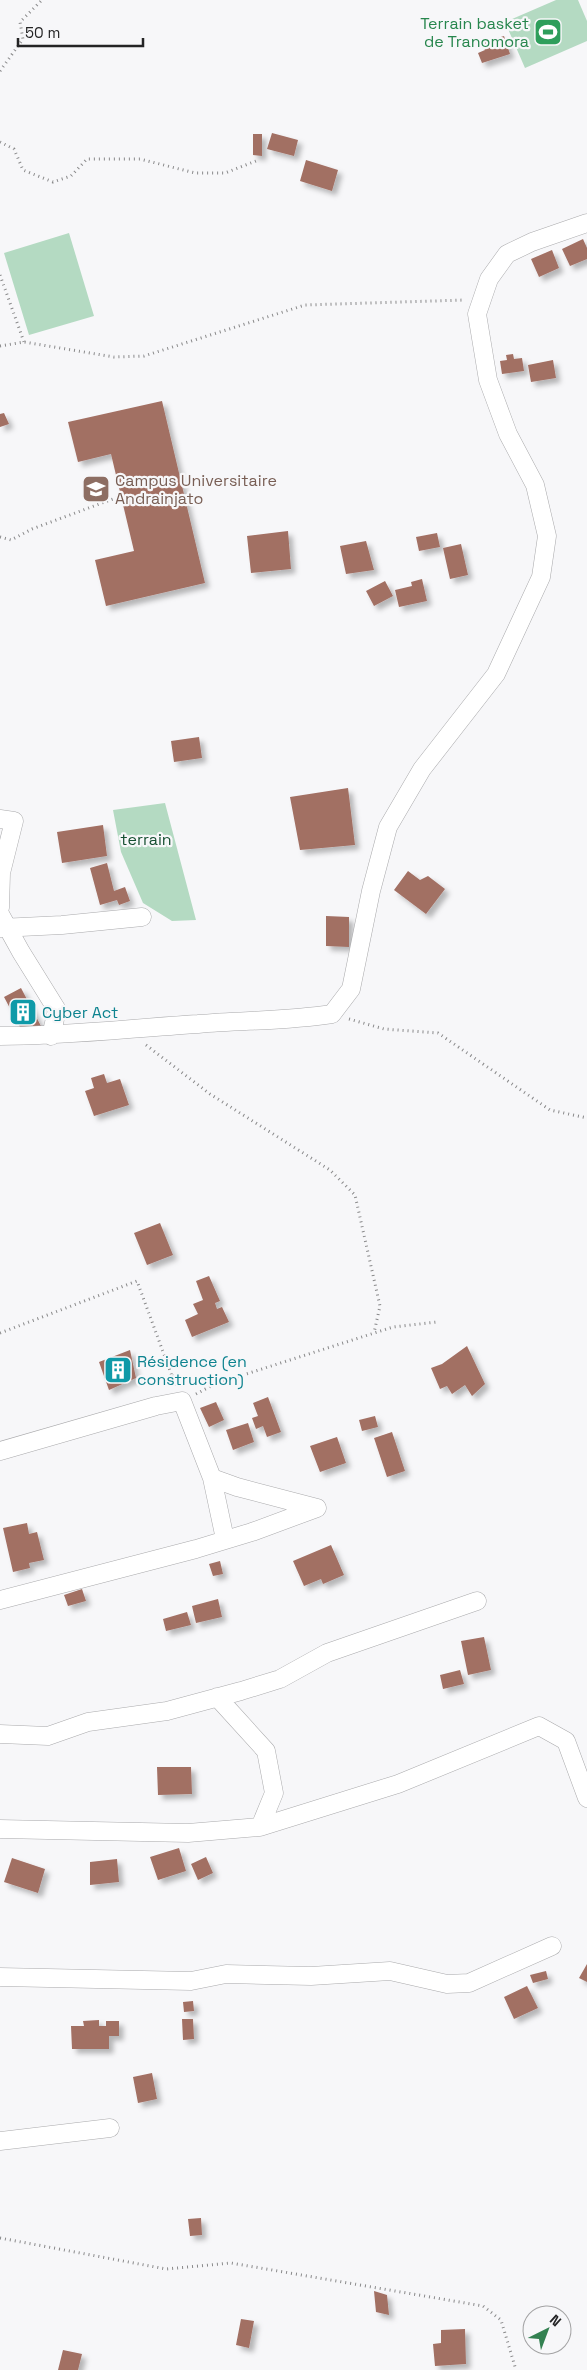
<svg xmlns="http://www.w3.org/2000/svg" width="587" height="2370" viewBox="0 0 587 2370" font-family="'Space Grotesk',sans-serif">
	<defs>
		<filter id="shadow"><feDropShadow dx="4.5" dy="4.5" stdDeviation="2.5" flood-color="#0004"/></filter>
	</defs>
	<rect width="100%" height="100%" fill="#f7f7f9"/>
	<!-- park -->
	<path fill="#b4dac2" d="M556 0H578L587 21V41L525 68 505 22Z
		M69 233 94 316 29 335 4 253Z
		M165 803 196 920 172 921 143 903 121 852 113 810Z"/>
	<!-- building -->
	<path fill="#a26f63" filter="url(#shadow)" d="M504 36 510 54 482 63 478 53 485 50 482 43Z
		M272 133 298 140 294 156 267 149Z
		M253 134H262V156L253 155Z
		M306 160 338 170 332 191 300 181Z
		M583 239 587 248V259L570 266 562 249Z
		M552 250 559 268 539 277 531 259Z
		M513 354 514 359 522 358 524 371 502 374 500 361 507 360 506 355Z
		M553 360 556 378 531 382 528 365Z
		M162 401 205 583 106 606 95 560 134 551 111 454 78 462 68 422Z
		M4 413 9 424 0 427V414Z
		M288 531 291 569 251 573 247 536Z
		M437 533 440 547 419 551 416 537Z
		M366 541 374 570 346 574 340 546Z
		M461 544 468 575 450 579 443 548Z
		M422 579 427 601 399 607 395 590 412 586 411 582Z
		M385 581 393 596 374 606 366 591Z
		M199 737 202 758 174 762 171 741Z
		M348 788 355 845 300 850 290 797Z
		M103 825 107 856 62 863 57 832Z
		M107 863 114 891 125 887 130 901 119 905 117 900 100 905 90 868Z
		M408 871 420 880 428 876 445 889 426 914 394 890Z
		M326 916 349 917V947L326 946Z
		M21 988 43 1030 20 1027 4 997Z
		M104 1074 107 1083 120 1079 129 1105 94 1116 85 1091 94 1088 91 1078Z
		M160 1223 173 1255 147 1265 134 1233Z
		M209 1276 220 1301 215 1303 217 1309 222 1307 229 1322 192 1337 185 1320 198 1314 193 1304 203 1300 196 1281Z
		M467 1346 485 1384 472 1396 465 1385 452 1394 447 1386 440 1389 431 1368 442 1364Z
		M130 1350 136 1378 109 1390 99 1362Z
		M268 1397 281 1432 267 1437 263 1426 256 1429 252 1418 258 1416 253 1403Z
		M216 1402 224 1420 209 1427 200 1408Z
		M375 1416 378 1427 362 1431 359 1420Z
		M248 1423 254 1442 233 1450 226 1430Z
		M392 1432 405 1471 387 1477 374 1438Z
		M337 1437 346 1463 320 1472 310 1446Z
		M27 1523 29 1534 37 1532 44 1560 29 1563 30 1568 13 1572 3 1528Z
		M331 1545 344 1575 323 1584 321 1579 304 1586 293 1561Z
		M220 1561 223 1574 213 1576 209 1564Z
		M82 1589 86 1601 68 1606 64 1595Z
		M218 1599 222 1617 196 1623 192 1606Z
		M187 1612 191 1625 166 1631 163 1619Z
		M484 1637 491 1670 468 1675 461 1641Z
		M460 1670 464 1684 443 1689 440 1675Z
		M157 1767H191L192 1794 158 1795Z
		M179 1848 186 1871 158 1880 150 1857Z
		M206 1857 213 1873 198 1880 191 1864Z
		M12 1858 45 1869 38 1893 4 1882Z
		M117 1859 119 1882 90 1885V1862Z
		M587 1964V1982L579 1978Z
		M546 1971 548 1979 533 1983 530 1975Z
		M527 1986 538 2008 514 2019 504 1997Z
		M193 2001 194 2011 184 2012 183 2002Z
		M182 2019H193L194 2039 183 2040Z
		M99 2020V2026H106V2021H119V2036H109V2049H72L71 2026H84L83 2021Z
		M152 2073 157 2099 138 2103 133 2077Z
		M201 2218 202 2235 190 2236 188 2219Z
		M374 2291 387 2295 389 2315 376 2312Z
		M241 2319 254 2321 249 2348 236 2345Z
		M465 2329 466 2364 435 2366 433 2344 441 2343V2330Z
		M63 2350 82 2354 78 2370H58Z"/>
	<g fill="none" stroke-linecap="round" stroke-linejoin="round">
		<defs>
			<path id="minor" d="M0 819 14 821 1 873 0 908
				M0 914 21 952 57 1010 51 1036
				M0 928 62 925 142 917
				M0 1036C66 1036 132 1028 198 1024 243 1020 288 1021 332 1014L351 989 371 891 388 827 422 769 496 674 541 577 547 536 535 485 508 434 488 380 477 314 489 279 507 254 532 242 587 223
				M0 1451 156 1406 182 1401 212 1478 225 1539
				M0 1600 196 1549 252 1532 317 1508 237 1487 212 1478
				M217 1697 266 1751 274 1793 260 1827
				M0 1734 48 1736 88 1722 167 1711 241 1691 280 1679 327 1653 477 1601
				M0 1829 188 1833 260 1827 398 1784 539 1726 566 1741 587 1798
				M0 1977 191 1981 226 1974 311 1976 390 1971 447 1984 469 1983 552 1946
				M0 2141 110 2128"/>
		</defs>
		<!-- minor casing -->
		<use href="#minor" stroke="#aaaaac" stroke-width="19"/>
		<!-- path -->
		<path stroke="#89898a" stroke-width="3" stroke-dasharray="1 4" stroke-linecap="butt" d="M0 71 23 39 20 22 42 0
			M0 142 14 149 23 170 53 182 71 176 87 159H140L195 173H225L256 161
			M0 275 24 342
			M0 346 24 342 114 357 144 356 305 305 465 300
			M0 537 11 540 32 529 121 496
			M349 1019 384 1029 438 1033 550 1110 587 1118
			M146 1045 210 1094 330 1170 355 1195 380 1306 374 1333
			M0 1333 137 1281 176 1387
			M172 1375 176 1386
			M196 1394 215 1384 393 1327 437 1322
			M0 2238 166 2269 231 2263 483 2306 501 2320 516 2370"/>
		<!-- minor -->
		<use href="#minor" stroke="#fff" stroke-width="18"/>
	</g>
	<!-- icons -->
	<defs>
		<symbol id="stadium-square" viewBox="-11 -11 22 22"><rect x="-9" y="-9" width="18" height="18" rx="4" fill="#2e9e5b" stroke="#f7f7f9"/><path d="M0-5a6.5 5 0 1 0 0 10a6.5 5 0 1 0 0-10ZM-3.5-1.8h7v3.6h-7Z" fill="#fff"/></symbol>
		<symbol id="university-square" viewBox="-11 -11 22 22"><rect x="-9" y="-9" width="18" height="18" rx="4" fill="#8d6e63" stroke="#f7f7f9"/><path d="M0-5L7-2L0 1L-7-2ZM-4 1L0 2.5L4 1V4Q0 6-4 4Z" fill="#fff"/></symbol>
		<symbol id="building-square" viewBox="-11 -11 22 22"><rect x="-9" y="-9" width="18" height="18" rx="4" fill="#0f9aa8" stroke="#f7f7f9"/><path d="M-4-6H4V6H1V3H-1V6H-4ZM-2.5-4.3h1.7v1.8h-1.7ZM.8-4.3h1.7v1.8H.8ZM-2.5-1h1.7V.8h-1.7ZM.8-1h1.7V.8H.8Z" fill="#fff"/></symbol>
	</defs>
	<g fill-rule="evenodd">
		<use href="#stadium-square" x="532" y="16" width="32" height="32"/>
		<use href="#university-square" x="80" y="473" width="32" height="32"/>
		<use href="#building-square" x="7" y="996" width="32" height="32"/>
		<use href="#building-square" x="102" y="1354" width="32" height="32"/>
	</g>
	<g text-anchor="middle" stroke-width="4.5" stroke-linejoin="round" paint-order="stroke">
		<!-- leisure labels -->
		<g font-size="16" fill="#27864d" stroke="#f7f7f9" text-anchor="end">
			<text x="529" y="29">Terrain basket<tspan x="529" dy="18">de Tranomora</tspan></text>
		</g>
		<!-- education labels -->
		<g font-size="16" fill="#785e54" stroke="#f7f7f9" text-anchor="start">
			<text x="115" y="486">Campus Universitaire<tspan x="115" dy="18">Andrainjato</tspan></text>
		</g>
		<!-- park labels -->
		<g font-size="16" fill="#154f31" stroke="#f7f7f9">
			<text x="146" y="845">terrain</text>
		</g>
		<!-- culture labels -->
		<g font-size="16" fill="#0d838f" stroke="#f7f7f9" text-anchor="start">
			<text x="42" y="1018">Cyber Act</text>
			<text x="137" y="1367">Résidence (en<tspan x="137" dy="18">construction)</tspan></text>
		</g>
	</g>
	<!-- north arrow -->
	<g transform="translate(547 2330) rotate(42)"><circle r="24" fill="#f7f7f9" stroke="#a3a3a4"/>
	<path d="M0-4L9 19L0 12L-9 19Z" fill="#338151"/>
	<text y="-8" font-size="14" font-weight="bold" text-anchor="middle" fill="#242425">N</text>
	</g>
	<!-- scale -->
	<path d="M18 38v8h125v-8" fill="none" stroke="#242425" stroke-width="2.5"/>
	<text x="25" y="38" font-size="15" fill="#242425" stroke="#f7f7f9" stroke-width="4" paint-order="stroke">50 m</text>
</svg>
